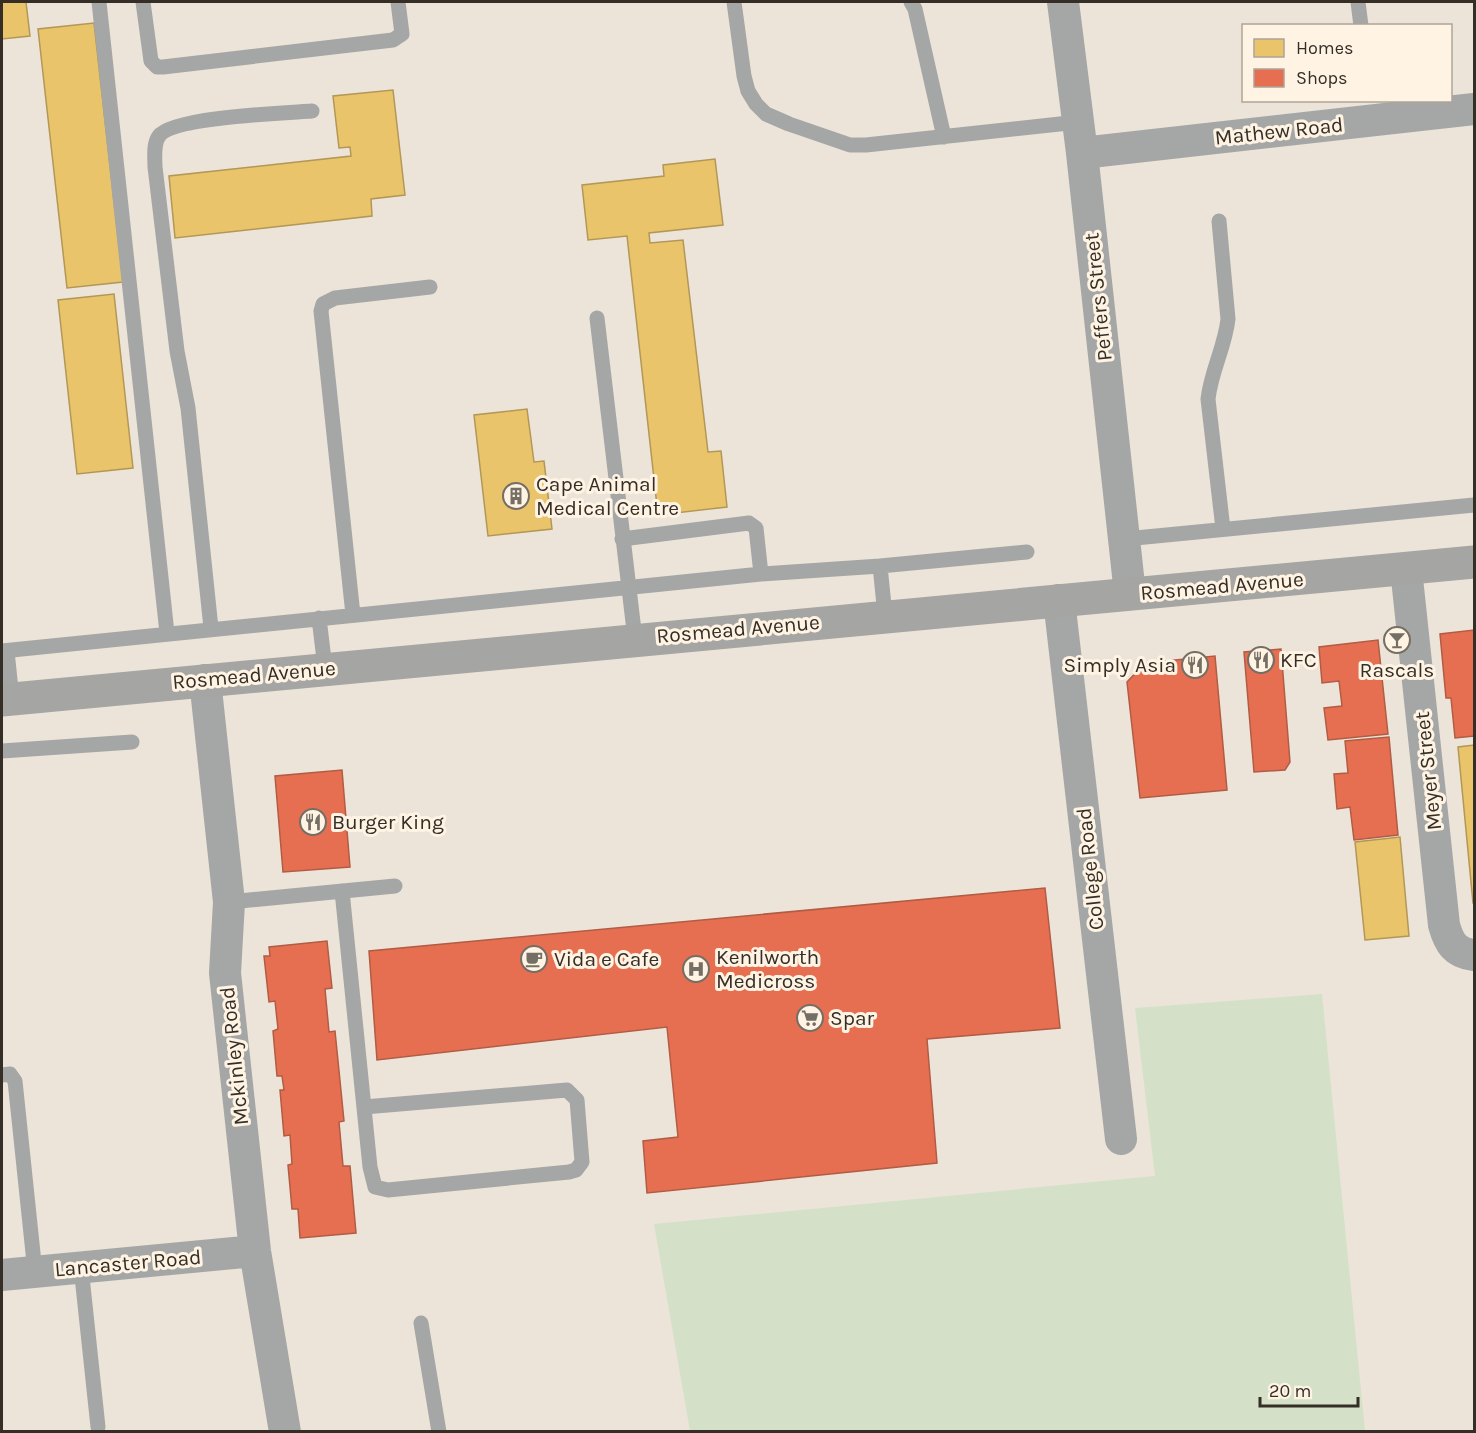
<svg xmlns="http://www.w3.org/2000/svg" width="1476" height="1433" viewBox="0 0 1476 1433" font-family="Karla,sans-serif">
	<rect width="100%" height="100%" fill="#ece4d9"/>
	<!-- green -->
	<path fill="#d4e1c8" d="M1322 994 1365 1431H690L654 1224 1155 1176 1135 1008Z"/>
	<!-- homes -->
	<path fill="#e9c46a" stroke="#b39756" stroke-width="1.5" d="M2 2H26L30 36 2 39Z
		M94 23 123 282 67 288 38 29Z
		M393 90 405 195 371 199 372 216 175 238 169 176 351 156 350 147 339 148 333 96Z
		M715 159 723 225 649 233 650 243 683 240 708 452 721 451 727 507 658 515 627 236 588 240 582 185 664 176 663 165Z
		M114 294 133 468 77 474 58 300Z
		M527 409 534 462 544 461 552 529 488 536 474 415Z
		M1474 745V903H1473L1458 747Z
		M1400 837 1409 936 1365 940 1355 842Z"/>
	<!-- shops -->
	<path fill="#e76f51" stroke="#b15c44" stroke-width="1.5" d="M1474 630V736L1455 738 1451 698H1446L1440 634Z
		M1378 640 1388 734 1328 740 1324 708 1342 706 1339 681 1322 683 1319 647Z
		M1281 649 1290 762 1285 770 1254 772 1244 652Z
		M1215 656 1227 790 1140 798 1127 682 1145 663Z
		M1389 737 1398 835 1354 840 1350 807 1337 809 1334 774 1348 773 1345 741Z
		M342 770 350 867 283 872 275 776Z
		M1045 888 1060 1028 927 1039 937 1163 647 1193 643 1141 678 1137 667 1027 377 1060 369 951Z
		M327 941 332 988 325 989 329 1032 335 1031 344 1121 339 1122 343 1166H350L356 1233 300 1238 298 1209H292L288 1165 292 1164 290 1135 284 1136 280 1090H284L282 1076H277L273 1031 278 1029 275 1001 269 1002 264 956H270L269 947Z"/>
	<g fill="none" stroke-linecap="round" stroke-linejoin="round">
		<!-- lane -->
		<path stroke="#a5a7a7" stroke-width="15" d="M99 2 167 633
			M143 2 151 61 157 67H163L393 40 402 34 398 2
			M734 2 744 76 748 91 756 104 766 114 789 124 850 145H866L1078 122
			M911 2 915 9 944 137
			M1358 2 1361 26
			M1219 221 1228 319C1225 347 1211 371 1208 399L1223 529
			M597 318 635 639
			M622 539 749 523 756 528 761 574
			M1125 539 1474 505
			M880 566 885 615
			M353 615 321 311 323 304 335 298 430 287
			M319 618 325 668
			M211 628 188 408 177 351 155 167C155 158 153 144 159 136 172 117 285 113 312 111
			M2 651 761 574 880 566 1027 552
			M7 651 12 699
			M2 751 132 742
			M342 891 370 1167 375 1187 388 1190 569 1172 576 1170 582 1162 577 1100 567 1090 364 1107
			M229 902 395 886
			M2 1075 10 1074 15 1081 35 1272
			M81 1267 98 1427
			M421 1323 439 1432"/>
		<!-- street -->
		<path stroke="#a5a7a7" stroke-width="32" d="M1063 2 1082 153 1130 594
			M1082 153 1474 109
			M1406 569 1444 925C1449 943 1455 953 1474 955
			M1059 600 1121 1139
			M205 680 229 902 225 973 255 1251 285 1432
			M2 1275 255 1251"/>
		<!-- secondary -->
		<path stroke="#a5a5a3" stroke-width="33" d="M2 700 1474 562"/>
	</g>
	<!-- icons -->
	<defs>
		<symbol id="building-ring" viewBox="-11 -11 22 22"><circle r="9.5" fill="#fff3e3" stroke="#746e65" stroke-width="1.5"/><path d="M-4-6H4V6H1V3H-1V6H-4ZM-2.5-4.3h1.7v1.8h-1.7ZM.8-4.3h1.7v1.8H.8ZM-2.5-1h1.7V.8h-1.7ZM.8-1h1.7V.8H.8Z" fill="#746e65"/></symbol>
		<symbol id="bar-ring" viewBox="-11 -11 22 22"><circle r="9.5" fill="#fff3e3" stroke="#746e65" stroke-width="1.5"/><path d="M-6-5H6L.8 .8V4.5H3.5V6h-7V4.5H-.8V.8Z" fill="#746e65"/></symbol>
		<symbol id="restaurant-ring" viewBox="-11 -11 22 22"><circle r="9.5" fill="#fff3e3" stroke="#746e65" stroke-width="1.5"/><path d="M-5-6h1v4h1v-4h1v4h1v-4h1v5L-1.5 .5V6h-2V.5L-5-1ZM5-6V6H3V1.5H1.5Q1.5-4 5-6Z" fill="#746e65"/></symbol>
		<symbol id="cafe-ring" viewBox="-11 -11 22 22"><circle r="9.5" fill="#fff3e3" stroke="#746e65" stroke-width="1.5"/><path d="M-5.5-4.5H6V0H3Q3 3.5 0 3.5H-2.5Q-5.5 3.5-5.5 0ZM3-3.2v2h1.7v-2ZM-6 4.5H4V6H-6Z" fill="#746e65"/></symbol>
		<symbol id="hospital-ring" viewBox="-11 -11 22 22"><circle r="9.5" fill="#fff3e3" stroke="#746e65" stroke-width="1.5"/><path d="M-5-5h3v3.5h4V-5h3V5h-3V1.5h-4V5h-3Z" fill="#746e65"/></symbol>
		<symbol id="supermarket-ring" viewBox="-11 -11 22 22"><circle r="9.5" fill="#fff3e3" stroke="#746e65" stroke-width="1.5"/><path d="M-6-5.5h2.5l.6 2H6L4.5 2H-2.5L-4.4-4H-6ZM-1.5 3.2a1.3 1.3 0 1 0 .1 0ZM3 3.2a1.3 1.3 0 1 0 .1 0Z" fill="#746e65"/></symbol>
	</defs>
	<g fill-rule="evenodd">
		<use href="#building-ring" x="501" y="481" width="30" height="30"/>
		<use href="#bar-ring" x="1382" y="625" width="30" height="30"/>
		<use href="#restaurant-ring" x="1246" y="645" width="30" height="30"/>
		<use href="#restaurant-ring" x="1180" y="650" width="30" height="30"/>
		<use href="#restaurant-ring" x="298" y="807" width="30" height="30"/>
		<use href="#cafe-ring" x="519" y="944" width="30" height="30"/>
		<use href="#hospital-ring" x="681" y="954" width="30" height="30"/>
		<use href="#supermarket-ring" x="795" y="1003" width="30" height="30"/>
	</g>
	<g text-anchor="middle" stroke-width="6" stroke-linejoin="round" paint-order="stroke">
		<!-- street labels -->
		<g font-size="21" fill="#342e27" stroke="#fff3e3">
			<text transform="translate(1279 131) rotate(-6)" y="7">Mathew Road</text>
			<text transform="translate(1098 297) rotate(-96)" y="7">Peffers Street</text>
			<text transform="translate(1222 586) rotate(-5)" y="7">Rosmead Avenue</text>
			<text transform="translate(738 629) rotate(-5)" y="7">Rosmead Avenue</text>
			<text transform="translate(254 675) rotate(-5)" y="7">Rosmead Avenue</text>
			<text transform="translate(1428 771) rotate(-96)" y="7">Meyer Street</text>
			<text transform="translate(1090 869) rotate(-96)" y="7">College Road</text>
			<text transform="translate(234 1056) rotate(-96)" y="7">Mckinley Road</text>
			<text transform="translate(128 1263) rotate(-5)" y="7">Lancaster Road</text>
		</g>
		<!-- poi labels -->
		<g font-size="21" fill="#342e27" stroke="#fff3e3" text-anchor="start">
			<text x="536" y="491">Cape Animal<tspan x="536" dy="24">Medical Centre</tspan></text>
			<text x="1280" y="667">KFC</text>
			<text x="1176" y="672" text-anchor="end">Simply Asia</text>
			<text x="1397" y="677" text-anchor="middle">Rascals</text>
			<text x="332" y="829">Burger King</text>
			<text x="716" y="964">Kenilworth<tspan x="716" dy="24">Medicross</tspan></text>
			<text x="554" y="966">Vida e Cafe</text>
			<text x="830" y="1025">Spar</text>
		</g>
	</g>
	<!-- border -->
	<rect width="1476" height="1433" fill="none" stroke="#342e27" stroke-width="6"/>
	<!-- legend -->
	<rect x="1242" y="24" width="210" height="78" fill="#fff3e3" stroke="#aea498" stroke-width="1.5"/>
	<rect x="1254" y="39" width="30" height="18" fill="#e9c46a" stroke="#aea498" stroke-width="1.5"/>
	<text x="1296" y="54" font-size="18" fill="#342e27">Homes</text>
	<rect x="1254" y="69" width="30" height="18" fill="#e76f51" stroke="#aea498" stroke-width="1.5"/>
	<text x="1296" y="84" font-size="18" fill="#342e27">Shops</text>
	<!-- scale -->
	<path d="M1260 1397v9h98v-9" fill="none" stroke="#342e27" stroke-width="3"/>
	<text x="1269" y="1397" font-size="18" fill="#342e27" stroke="#fff3e3" stroke-width="4.5" paint-order="stroke">20 m</text>
</svg>
